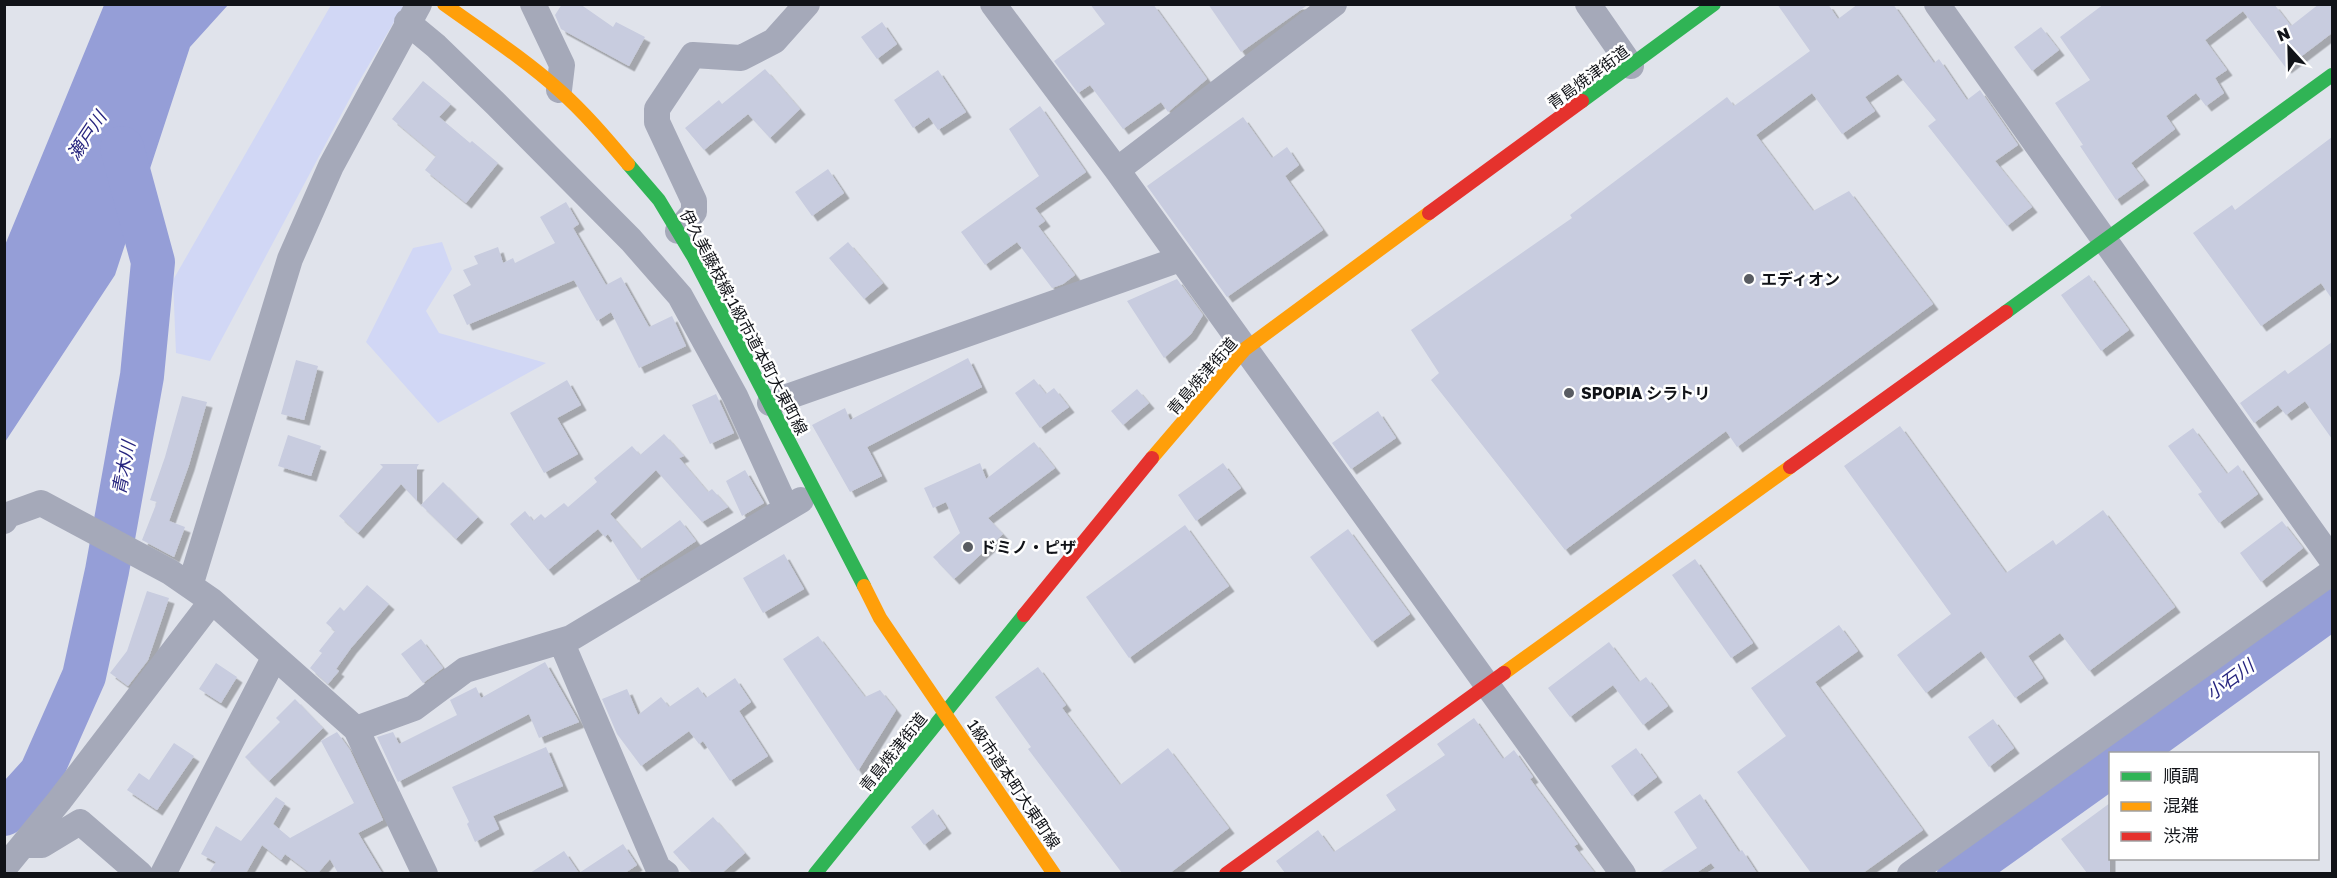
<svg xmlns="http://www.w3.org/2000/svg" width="2337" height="878" viewBox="0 0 2337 878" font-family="'Golos Text','Noto Sans JP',sans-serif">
	<defs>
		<filter id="shadow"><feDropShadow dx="5.5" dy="5.5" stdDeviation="0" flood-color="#0004"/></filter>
	</defs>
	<rect width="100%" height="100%" fill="#e0e3eb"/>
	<!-- green -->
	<path fill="#d1d7f5" d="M331 5H404L357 85 210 361 176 353 173 280Z
		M442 242 452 269 426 311 439 333 546 363 438 423 366 342 413 248Z"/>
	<!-- water -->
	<path fill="#959ed7" d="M104 5H228L190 47 115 275 5 442V245Z"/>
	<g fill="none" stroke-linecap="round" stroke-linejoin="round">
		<!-- river -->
		<path stroke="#959ed7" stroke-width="44" d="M2128 754 2332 607
			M4 814 41 773 84 676 107 571 142 376 153 262 122 148
			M1959 874 2110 766"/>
	</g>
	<!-- building -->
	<path fill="#c8ccdf" filter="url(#shadow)" d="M562 4H580L613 27 616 22 645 37 629 66 561 29 555 15Z
		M1090 4H1153L1207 79 1168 112 1161 102 1123 129 1090 85 1078 93 1054 61 1105 24Z
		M1208 4H1309L1241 52Z
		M1777 4H1828L1838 19 1858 4H1893L1934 63 1939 59 1967 100 1980 90 2018 145 1995 161 2032 207 2007 226 1928 126 1936 120 1898 74 1865 97 1875 111 1842 134 1812 93 1756 135 1813 211 1849 191 1933 304 1737 447 1726 431 1565 550 1431 380 1439 373 1411 330 1572 218 1570 215 1727 97 1734 106 1810 51Z
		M2104 4H2274L2291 26 2319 4H2332V33L2286 68 2243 11 2205 40 2227 70 2215 78 2224 93 2206 106 2196 93 2166 116 2175 129 2131 163 2144 180 2116 200 2080 146 2083 145 2055 103 2090 80 2060 37Z
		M882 22 897 44 877 59 861 37Z
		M2041 27 2059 50 2032 71 2014 47Z
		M765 69 800 109 770 138 748 114 704 150 685 128 719 100 722 104Z
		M938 70 966 112 938 130 929 117 913 128 894 100Z
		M423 81 451 104 439 117 470 143 472 141 498 163 466 203 425 170 436 156 392 119Z
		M1040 106 1086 172 1035 208 1045 221 1038 226 1075 275 1063 284 1052 288 1017 242 985 265 961 232 1039 176 1009 129Z
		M1243 117 1272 158 1287 147 1299 165 1285 176 1323 230 1227 297 1147 186Z
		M2332 137V299L2321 283 2261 326 2193 233 2232 205 2235 210Z
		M828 169 844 193 812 216 795 192Z
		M566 202 579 224 573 228 606 285 621 277 649 327 672 316 686 346 639 368 611 312 597 321 574 280 467 325 453 295 471 285 463 270 478 264 474 256 498 247 503 263 513 258 515 263 555 243 540 217Z
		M848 242 883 283 864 299 829 258Z
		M2089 275 2129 330 2101 351 2061 295Z
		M1177 279 1203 315 1191 334 1164 358 1127 301Z
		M2332 342V439L2305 401 2286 415 2278 405 2254 423 2240 403 2285 370 2288 374Z
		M968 358 982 387 867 447 882 476 850 492 812 425 845 408 850 420Z
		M296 360 318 366 304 420 281 414Z
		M1034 379 1046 394 1054 388 1069 407 1040 428 1015 393Z
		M567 380 581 405 557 418 578 454 544 473 510 413Z
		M1137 389 1149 403 1123 425 1111 411Z
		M716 394 734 433 710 444 692 405Z
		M182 396 207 402 189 465 169 521 185 527 174 557 142 540 157 502 150 500 165 457Z
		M1378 411 1396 438 1351 469 1332 443Z
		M1900 426 2006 573 2053 540 2056 545 2103 510 2175 607 2089 671 2060 633 2028 656 2043 678 2015 698 1981 651 1926 693 1897 655 1951 614 1844 466Z
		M2193 428 2227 474 2238 465 2258 494 2219 523 2198 494 2202 492 2168 446Z
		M664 434 684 456 679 458 708 492 712 489 728 507 702 522 656 470 610 514 641 549 680 520 696 541 638 580 608 534 605 537 598 529 548 570 510 524 525 511 533 521 541 514 545 518 564 503 568 507 597 482 594 478 632 446 640 455Z
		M288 435 321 446 311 476 278 466Z
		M1034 442 1055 468 988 518 1003 534 954 579 933 557 960 533 946 502 933 508 924 488 980 463 986 479Z
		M1223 463 1241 488 1196 521 1178 495Z
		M380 464H419L417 467V501L401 484 358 533 339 516 383 467Z
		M745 470 764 503 742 516 726 481Z
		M443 482 478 517 456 539 421 505Z
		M2282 521 2303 548 2261 582 2240 553Z
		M1185 525 1229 586 1129 658 1086 597Z
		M1348 529 1410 614 1372 642 1310 557Z
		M784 554 804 589 763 613 743 578Z
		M1695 559 1753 643 1731 658 1672 575Z
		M367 585 389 604 351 648 336 669 339 671 328 684 310 668 322 653 319 651 335 631 326 623 340 607 344 611Z
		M147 591 169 598 148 660 128 686 110 673 127 651Z
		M1839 625 1858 651 1815 682 1923 830 1863 873H1811L1737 772 1786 736 1751 688Z
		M818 636 865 697 880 690 896 710 858 771 783 659Z
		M421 639 443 668 423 683 401 654Z
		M1609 642 1639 682 1646 677 1668 706 1643 725 1613 685 1570 717 1548 688Z
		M545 662 579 722 539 738 529 714 398 782 377 737 393 732 399 744 457 715 450 700 476 687 481 698Z
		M216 663 237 677 221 703 199 689Z
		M1038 667 1066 705 1062 708 1120 785 1168 748 1229 828 1170 873H1122L1028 749 1031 747 995 697Z
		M735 678 751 702 739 711 768 756 730 781 703 741 699 744 689 731 641 766 617 734 602 699 627 689 638 715 661 697 669 707 698 687 706 698Z
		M295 699 323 728 269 781 245 757 280 722 276 718Z
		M1474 718 1503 759 1514 750 1533 777 1530 779 1578 844 1574 846 1595 873H1285L1276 861 1318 830 1334 852 1396 810 1386 795 1445 755 1437 744Z
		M1993 719 2014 748 1989 767 1968 737Z
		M337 732 350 750 383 820 358 833 382 873H338L330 859 318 873H310L285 854 281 860 262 845 246 873H209L216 862 201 854 216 826 241 841 276 797 285 803 273 824 290 838 354 803 321 741Z
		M174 743 194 756 157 810 127 790 139 773 149 780Z
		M546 747 563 786 493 816 499 829 475 842 467 824 469 822 452 787Z
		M1636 748 1657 777 1632 796 1611 766Z
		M1700 794 1739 852 1742 850 1757 873H1707L1715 868 1711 863 1696 873H1659L1697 848 1674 812Z
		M2110 803V873H2087L2061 839Z
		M933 809 946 828 924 845 911 827Z
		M713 817 745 853 722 873H692L673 852Z
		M623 844 637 865 625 873H530L564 851 579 873Z"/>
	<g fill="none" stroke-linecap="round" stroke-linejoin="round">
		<!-- street -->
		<path stroke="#a5a9b9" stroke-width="26" d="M533 4 562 65 559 90
			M993 4 1117 170 1623 874
			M1588 4 1631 66
			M1937 4 2332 560
			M407 22 436 46 496 104 631 240 680 296 735 396 786 508
			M1117 170 1334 4
			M678 231 694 212V201L657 122V109L693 55 741 58 774 41 807 4
			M770 403 1180 259
			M4 521 8 515 41 503 170 572 212 601 356 729 425 874
			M190 586 290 259 331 166 419 4
			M561 641 658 868 666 874
			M356 729 414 708 465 670 571 638 801 500
			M23 845H42L80 822 140 874
			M4 868 59 801 212 601
			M163 874 274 658
			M1910 874 2332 572"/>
		<!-- fast -->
		<path stroke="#30b455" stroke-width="14" d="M1582 101 1714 4
			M628 164 659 200 694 258 864 586
			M2006 312 2332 75
			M815 874 1024 615"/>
		<!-- slow -->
		<path stroke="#ff9f0a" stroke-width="14" d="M444 4C483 32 523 58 559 90 584 112 606 138 628 164
			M1152 458 1245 349 1429 213
			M864 586 880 618 1054 874
			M1504 673 1790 467"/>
		<!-- jam -->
		<path stroke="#e5322d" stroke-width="14" d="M1429 213 1582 101
			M1790 467 2006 312
			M1024 615 1152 458
			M1226 874 1504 673"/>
	</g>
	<!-- markers -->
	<g fill="#595c62" stroke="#fff" stroke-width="2">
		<circle cx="1749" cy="279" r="6"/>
		<circle cx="1569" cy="393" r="6"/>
		<circle cx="968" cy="547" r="6"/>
	</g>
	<g text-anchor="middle" stroke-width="5" stroke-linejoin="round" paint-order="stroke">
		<!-- street labels -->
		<g font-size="16" fill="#111318" stroke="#fff">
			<text transform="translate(1588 77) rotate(-36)" y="6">青島焼津街道</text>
			<text transform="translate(744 322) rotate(62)" y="6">伊久美藤枝線;1級市道本町大東町線</text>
			<text transform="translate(1202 376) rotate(-49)" y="6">青島焼津街道</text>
			<text transform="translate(893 752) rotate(-51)" y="6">青島焼津街道</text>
			<text transform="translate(1014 784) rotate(56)" y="6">1級市道本町大東町線</text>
		</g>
		<!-- poi labels -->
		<g font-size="16" font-weight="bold" fill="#111318" stroke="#fff" text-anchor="start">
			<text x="1761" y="285">エディオン</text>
			<text x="1581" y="399">SPOPIA シラトリ</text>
			<text x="980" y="553">ドミノ・ピザ</text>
		</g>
		<!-- water labels -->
		<g font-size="18" font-style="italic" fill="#27257f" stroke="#fff">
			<text transform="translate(87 136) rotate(-56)" y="6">瀬戸川</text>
			<text transform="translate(124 468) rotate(-79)" y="6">青木川</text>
			<text transform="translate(2230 680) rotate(-36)" y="6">小石川</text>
		</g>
	</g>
	<!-- border -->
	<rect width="2337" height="878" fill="none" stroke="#111318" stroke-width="12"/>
	<!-- legend -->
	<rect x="2109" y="752" width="210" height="108" fill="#ffffff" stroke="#a0a1a3" stroke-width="1.5"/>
	<rect x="2121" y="772" width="30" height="9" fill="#30b455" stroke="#a0a1a3" stroke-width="1.5"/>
	<text x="2163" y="782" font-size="18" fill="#111318">順調</text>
	<rect x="2121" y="802" width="30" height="9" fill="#ff9f0a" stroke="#a0a1a3" stroke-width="1.5"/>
	<text x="2163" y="812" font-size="18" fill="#111318">混雑</text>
	<rect x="2121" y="832" width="30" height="9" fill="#e5322d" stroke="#a0a1a3" stroke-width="1.5"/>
	<text x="2163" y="842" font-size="18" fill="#111318">渋滞</text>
	<!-- north arrow -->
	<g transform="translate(2289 48) rotate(338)" stroke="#ffffff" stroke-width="4.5" paint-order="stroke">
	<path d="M0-4.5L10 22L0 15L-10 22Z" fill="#111318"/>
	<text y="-9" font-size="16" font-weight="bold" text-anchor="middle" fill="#111318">N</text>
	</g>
</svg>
